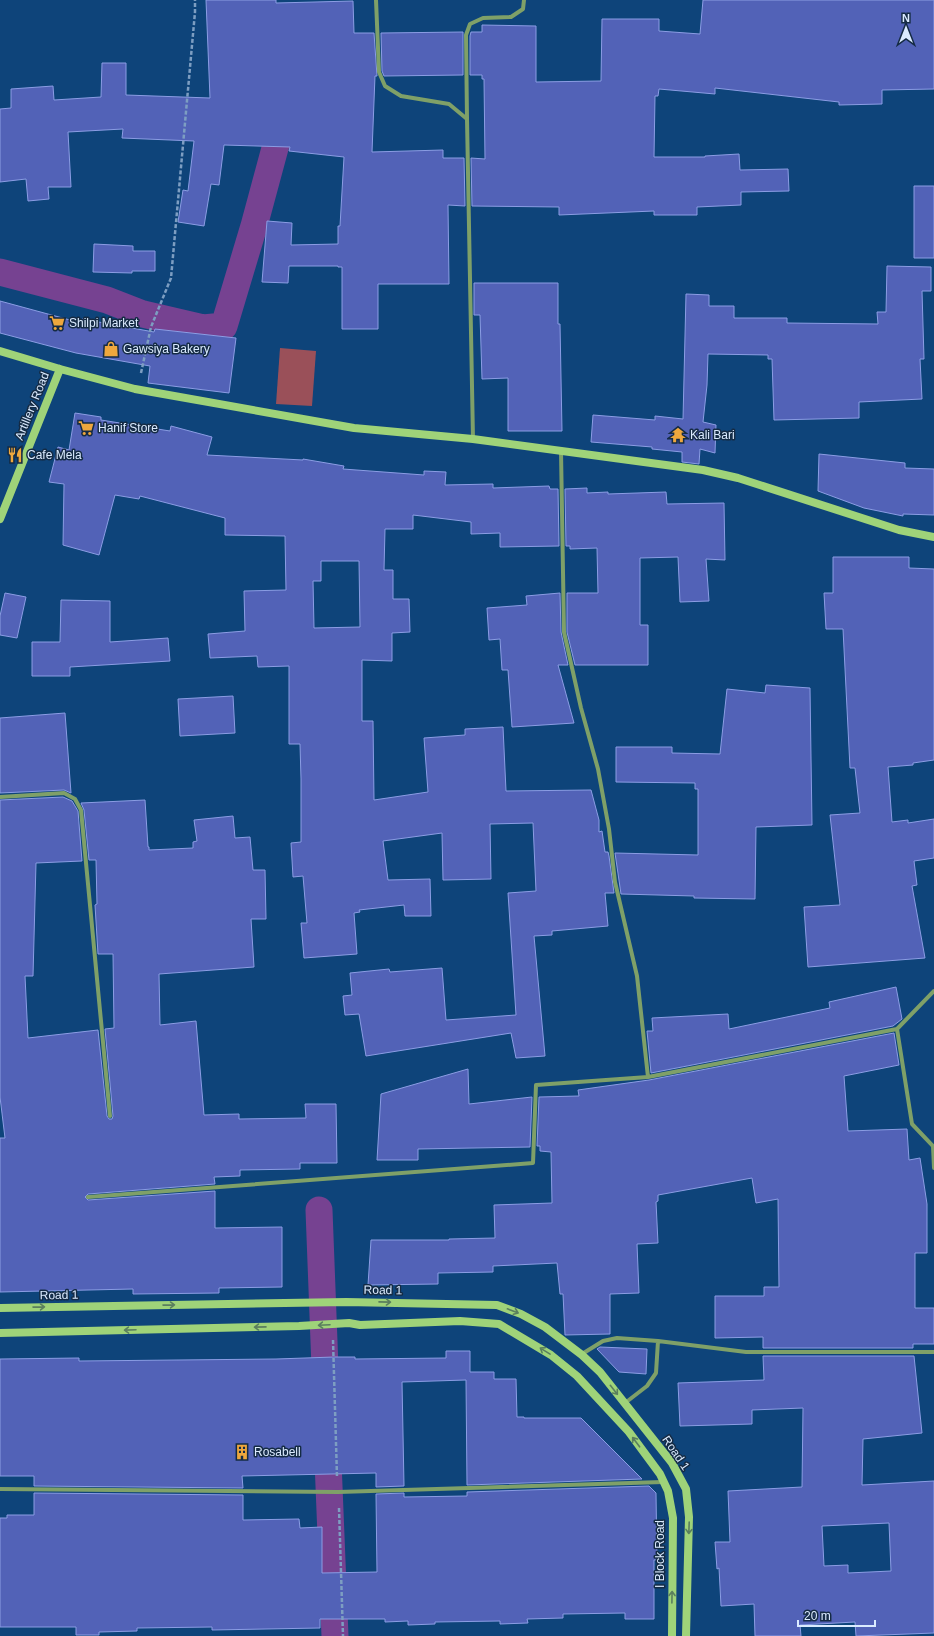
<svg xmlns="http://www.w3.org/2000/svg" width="934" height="1636" viewBox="0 0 934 1636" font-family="Arial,sans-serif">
	<rect width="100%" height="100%" fill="#0e447a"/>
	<!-- green -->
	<path fill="#9a5059" d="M280 348 316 351 312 406 276 404Z"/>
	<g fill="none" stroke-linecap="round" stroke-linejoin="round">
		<!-- canal -->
		<path stroke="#764291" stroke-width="27" d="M0 272 107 300 143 314 203 328 224 326 254 226 285 111
			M319 1210 326 1394
			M327 1436 335 1636"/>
	</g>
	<!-- building -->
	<path fill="#5262b7" stroke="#8b9de4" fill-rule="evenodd" d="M206 0H276V3L353 1 354 33H374L377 76H375L372 152 443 150V158H464L465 206 448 205 449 284H378V329H342V267H338V266H289L288 283 262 282 267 221 292 223 291 245 338 244V226H340L344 157 289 151 290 147 224 145 219 185 211 184 204 226 178 222 183 190 188 191 194 141 122 138 123 129 68 132 71 187H48L49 199 28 201 26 179 0 182V109L11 108V89L53 86 54 100 101 97 102 63H126V95L210 98Z
		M703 0H934V89L882 90V104L839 105V102L715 88V94L659 89 658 96H655L654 157H705V156L739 154 740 170 788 169 789 191 741 192V205L697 207V215H654V211L559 215V207L472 206 471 158 485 159 484 79H482V75H470V36L471 32H482V25L536 26V82L601 81 602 19H659V31L700 34Z
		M463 32V75L384 76 382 71 381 33Z
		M914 186H934V258H914Z
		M94 244 133 246V251H155V271H132V273L93 272Z
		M887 266 931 267V291H922L924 359H920L922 399 859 402V418L774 420 772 359H768V355L708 354 707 385 703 422 716 425 715 453 700 449 699 464 682 462V452L652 449V447L591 442 593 415 655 420V416L683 419 686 294 709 295V306H734V318H787V323L878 324 877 312H886Z
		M474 283H558V324H560L562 431H508V378L482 379 480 315H474Z
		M0 301 81 323 82 319 154 332 155 329 236 338 229 393 148 383 150 366 76 353 0 333Z
		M75 413 101 417V420L170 431 171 426 212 437 207 455 303 460V459L344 466 343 469 424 475V471L446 472 445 485 493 484V488L549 486 550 489H558L559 546 500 547V533L471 534V522L413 515V529H385L384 570H393V599H409L410 632 392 633V661L362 660V721H373L374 800 428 792 424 738 465 735V729L503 727 506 791 591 790 599 820V832L602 831 605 852H608L609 856 614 893H605L608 926 552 931V935L534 936 545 1056 516 1058 511 1033 366 1056 359 1014 345 1015 343 996 352 995 350 973 389 969 390 972 442 968 446 1020 516 1015 508 893 536 891 533 823 490 824 491 879 443 880 442 833 383 841 388 880 430 879 431 916H405L404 905 359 910 360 912 354 913 357 954 304 958 301 923H307L303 876 293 877 291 843 301 842V779L300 744H289V666L258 667 257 656 210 658 208 634 245 631 244 591 286 590 285 536 225 535V518L140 496 139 499 115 495 99 555 63 545 64 484 49 482 58 447 69 450ZM321 561H359L360 627 314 628 313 581H321Z
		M819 454 905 463V468L934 469V515L903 514V516L864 508 818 491Z
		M587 488V493L608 492V494L666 492 667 504 724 503 725 560 706 559 709 601 680 602 678 557 640 558V625H648V665H575L567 632V593H598L597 548 570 549V546H566L565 489Z
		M833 557H909V568L934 569V760L913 763V765L888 767 892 822 908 820V823L934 819V858L914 861 917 885 912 886 925 958 808 967 804 907 840 905 830 815 860 813 855 768H850L843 629H826L824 593H833Z
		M5 593 26 597 17 638 0 635V616Z
		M560 593 561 632 568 665H558L574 723 512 727 508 670H502L500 639 489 640 487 608 527 605 526 596Z
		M61 600 110 601V642L168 638 170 661 70 667V676H32V642H60Z
		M766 685 810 688 812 825 756 827 755 899 694 898V896L621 894 615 853 698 855V789H695V783L616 782V747H672V753L720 754 727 689 765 693Z
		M233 696 235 733 180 736 178 699Z
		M65 713 71 793 64 790 0 793V718Z
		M63 797 72 801 78 811 82 861 36 863 33 976H25L28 1038 98 1030 107 1116 109 1119H112L113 1116 105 1029 114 1028 113 954H98L95 905 97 904 96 860H89L84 810 81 803 145 800 148 847H149V850L193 848V842L197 841 194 820 233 816 235 838 250 837 253 870H265L266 919H251L254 967 159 974 160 1025 196 1021 204 1115 239 1114V1119L306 1118 305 1104H336L337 1163H300V1169L240 1170V1176L214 1177 215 1184 88 1194 85 1197 88 1200 215 1191V1228L282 1227V1287L219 1288V1293L133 1294V1289L0 1292V1138H5L0 1097V800Z
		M896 987 902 1019 893 1026 651 1073 647 1031H653L652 1018 728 1014 729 1029 830 1008 829 1002Z
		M894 1033 899 1065 844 1076 848 1131 907 1129 909 1160 920 1158 927 1204V1253H915V1308H934V1344H913V1348H763V1337L715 1338V1296H764V1287H779L778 1199 756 1203 752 1178 658 1195V1201L656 1202 658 1243 637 1244 639 1293 610 1294V1334L565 1335 563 1294H560L557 1263 493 1266V1272L438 1273V1284L368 1285 371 1240H449V1239L495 1238 494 1205 552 1203 551 1152 540 1151V1146H537L539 1097 579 1096 578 1090 649 1080Z
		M468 1069 469 1104 532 1097 530 1147 418 1149V1160H377L381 1094Z
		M600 1347 647 1349 646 1374 619 1372 597 1349Z
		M446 1351H470V1372H494V1379H516L517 1417H524V1418H581L642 1479 467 1485 466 1380 402 1382 404 1486 376 1487V1473L242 1476 243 1488 34 1486V1476H0V1359L79 1358V1361L276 1359 334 1357H355V1359L446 1358Z
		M763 1356H914L922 1433 863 1439 862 1485 934 1481V1633L856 1636 855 1622 800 1625 801 1636H755L754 1604 721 1606 719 1568 717 1569 715 1542H730L728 1491 802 1487 803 1408 752 1410V1424L680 1426 678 1383 764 1380ZM889 1523 891 1571 848 1573V1565L824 1566 822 1526Z
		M649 1486 656 1493 657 1560H654V1619H625V1613L563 1614V1618L527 1619 528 1623 500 1624V1621L435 1622V1624L408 1625V1621L385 1622V1619H320V1628L212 1630V1627L137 1628V1631L99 1632V1635H76V1627H0V1518H7V1515H34V1493L243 1495V1520L299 1519 300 1528 322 1527V1573L377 1572 376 1494 404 1493V1497L467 1496V1492Z"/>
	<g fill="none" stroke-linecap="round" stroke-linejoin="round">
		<!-- path -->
		<path stroke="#7d9ec2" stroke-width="2.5" stroke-dasharray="4 2" stroke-linecap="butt" d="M141 373 151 327 171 278 195 12V0
			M333 1340 337 1477
			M339 1508 343 1636"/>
		<!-- street -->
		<path stroke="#7fa068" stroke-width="4" d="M376 0 379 72 385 86 401 96 449 104 467 119 473 439
			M467 119 466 35 470 24 483 18 511 17 523 9 524 0
			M561 451 564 632 581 708 598 769 609 829 615 882 637 976 648 1077
			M0 797 64 793 75 799 81 810 110 1116
			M897 1029 912 1124 933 1146 934 1168
			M88 1197 533 1163 536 1085 648 1077 897 1029 934 991
			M582 1354 603 1341 617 1338 658 1341 746 1352H934
			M625 1403 647 1386 656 1373 658 1341
			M0 1489 338 1492 663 1482"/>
		<!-- secondary -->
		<path stroke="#9fd379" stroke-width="8" d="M0 351 60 369 135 389 354 428 473 439 703 470 738 478 899 530 934 537
			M0 519 60 369
			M0 1308 346 1302 497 1305 521 1314 545 1327 582 1355 600 1372 672 1463 686 1489 689 1517 686 1636
			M0 1333 299 1326 349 1323 360 1325 460 1321 499 1324 551 1355 577 1376 629 1432 660 1474 668 1491 673 1518 672 1636"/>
	</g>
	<!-- one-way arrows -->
	<defs><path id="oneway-shaft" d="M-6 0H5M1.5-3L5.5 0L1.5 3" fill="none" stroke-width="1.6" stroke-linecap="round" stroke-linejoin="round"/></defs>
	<g stroke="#5a7f5e">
		<use href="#oneway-shaft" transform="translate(385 1302) rotate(1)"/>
		<use href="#oneway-shaft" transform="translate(169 1305) rotate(-1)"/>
		<use href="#oneway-shaft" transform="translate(39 1307) rotate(-1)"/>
		<use href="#oneway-shaft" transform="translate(513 1311) rotate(21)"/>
		<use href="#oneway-shaft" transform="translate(324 1325) rotate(177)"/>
		<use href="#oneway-shaft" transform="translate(260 1327) rotate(179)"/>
		<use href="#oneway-shaft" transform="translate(130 1330) rotate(178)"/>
		<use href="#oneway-shaft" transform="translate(545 1351) rotate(-148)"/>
		<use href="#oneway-shaft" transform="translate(614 1390) rotate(52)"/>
		<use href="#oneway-shaft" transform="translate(636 1442) rotate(-127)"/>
		<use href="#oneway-shaft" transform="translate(689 1528) rotate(92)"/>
		<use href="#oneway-shaft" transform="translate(672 1597) rotate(-89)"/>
	</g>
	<!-- icons -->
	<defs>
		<symbol id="supermarket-bare" viewBox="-9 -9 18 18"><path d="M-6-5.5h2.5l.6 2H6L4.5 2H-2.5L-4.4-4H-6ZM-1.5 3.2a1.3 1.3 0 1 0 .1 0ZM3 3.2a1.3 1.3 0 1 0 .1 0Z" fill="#eea73d" stroke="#152b44" stroke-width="2.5" paint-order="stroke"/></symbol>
		<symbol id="shop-bare" viewBox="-9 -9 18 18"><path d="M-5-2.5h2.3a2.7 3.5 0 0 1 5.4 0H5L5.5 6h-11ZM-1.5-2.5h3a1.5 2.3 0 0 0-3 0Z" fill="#eea73d" stroke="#152b44" stroke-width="2.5" paint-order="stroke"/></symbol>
		<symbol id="temple-bare" viewBox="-9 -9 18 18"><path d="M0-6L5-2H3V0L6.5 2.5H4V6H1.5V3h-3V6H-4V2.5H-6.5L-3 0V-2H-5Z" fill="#eea73d" stroke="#152b44" stroke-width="2.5" paint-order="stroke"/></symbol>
		<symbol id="restaurant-bare" viewBox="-9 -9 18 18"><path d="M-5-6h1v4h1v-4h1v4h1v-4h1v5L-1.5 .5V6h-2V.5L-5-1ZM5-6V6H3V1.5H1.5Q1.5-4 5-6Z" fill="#eea73d" stroke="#152b44" stroke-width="2.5" paint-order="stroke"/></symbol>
		<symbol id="building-bare" viewBox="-9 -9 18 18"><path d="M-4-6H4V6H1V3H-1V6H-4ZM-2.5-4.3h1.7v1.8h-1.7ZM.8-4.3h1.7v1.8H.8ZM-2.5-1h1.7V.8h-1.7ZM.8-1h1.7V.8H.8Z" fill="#eea73d" stroke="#152b44" stroke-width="2.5" paint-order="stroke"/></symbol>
	</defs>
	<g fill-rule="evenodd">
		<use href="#supermarket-bare" x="46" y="312" width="22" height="22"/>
		<use href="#shop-bare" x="100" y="338" width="22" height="22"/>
		<use href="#supermarket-bare" x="75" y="417" width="22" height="22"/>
		<use href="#temple-bare" x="667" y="424" width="22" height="22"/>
		<use href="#restaurant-bare" x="4" y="444" width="22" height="22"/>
		<use href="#building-bare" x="231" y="1441" width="22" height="22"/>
	</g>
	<g text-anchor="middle" stroke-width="3" stroke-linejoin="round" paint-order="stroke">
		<!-- poi labels -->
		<g font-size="12" fill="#dbebff" stroke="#152b44" text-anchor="start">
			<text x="69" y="327">Shilpi Market</text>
			<text x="123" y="353">Gawsiya Bakery</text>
			<text x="98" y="432">Hanif Store</text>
			<text x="690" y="439">Kali Bari</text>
			<text x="27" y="459">Cafe Mela</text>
			<text x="254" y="1456">Rosabell</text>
		</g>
		<!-- street labels -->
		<g font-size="12" fill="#dbebff" stroke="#152b44">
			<text transform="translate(32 406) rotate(-68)" y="4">Artillery Road</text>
			<text transform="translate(383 1290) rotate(1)" y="4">Road 1</text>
			<text transform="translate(59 1295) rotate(-1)" y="4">Road 1</text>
			<text transform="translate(676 1453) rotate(56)" y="4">Road 1</text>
			<text transform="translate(660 1554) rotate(-90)" y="4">I Block Road</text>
		</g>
	</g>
	<!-- north arrow -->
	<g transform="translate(906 28)" stroke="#152b44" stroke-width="3" paint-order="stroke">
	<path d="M0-3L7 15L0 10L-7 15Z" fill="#dbebff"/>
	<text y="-6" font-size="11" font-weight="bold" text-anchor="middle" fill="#dbebff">N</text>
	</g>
	<!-- scale -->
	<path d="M798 1620v6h77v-6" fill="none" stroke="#dbebff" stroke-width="2"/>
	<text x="804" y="1620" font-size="12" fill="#dbebff" stroke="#152b44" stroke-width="3" paint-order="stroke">20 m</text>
</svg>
